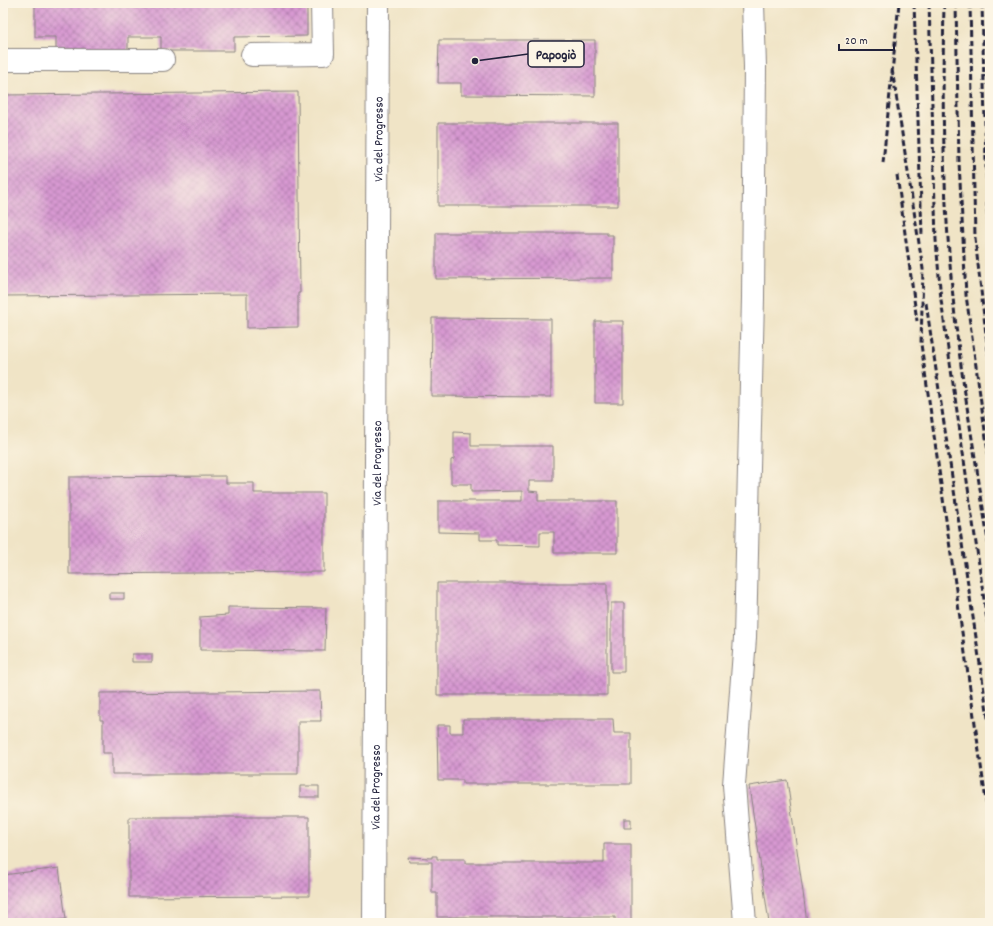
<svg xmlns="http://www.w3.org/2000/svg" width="993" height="926" viewBox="0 0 993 926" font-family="Dekko,sans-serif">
	<defs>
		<pattern id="building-cross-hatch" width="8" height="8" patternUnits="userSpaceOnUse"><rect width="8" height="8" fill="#d799d1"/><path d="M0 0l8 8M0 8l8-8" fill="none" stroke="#ae7cab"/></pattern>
	</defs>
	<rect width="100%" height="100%" fill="#fcf5e5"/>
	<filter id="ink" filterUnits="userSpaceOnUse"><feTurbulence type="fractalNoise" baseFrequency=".025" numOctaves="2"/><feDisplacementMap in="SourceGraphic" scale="8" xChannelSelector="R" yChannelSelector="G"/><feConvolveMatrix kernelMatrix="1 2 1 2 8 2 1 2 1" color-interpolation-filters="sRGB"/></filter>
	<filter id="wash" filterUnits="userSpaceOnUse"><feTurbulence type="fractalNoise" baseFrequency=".012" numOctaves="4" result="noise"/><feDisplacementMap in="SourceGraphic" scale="16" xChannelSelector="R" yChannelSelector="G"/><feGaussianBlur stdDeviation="0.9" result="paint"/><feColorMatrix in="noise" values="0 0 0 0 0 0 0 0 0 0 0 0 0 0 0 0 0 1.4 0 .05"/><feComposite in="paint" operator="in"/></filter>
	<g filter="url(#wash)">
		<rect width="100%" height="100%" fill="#f0e4c6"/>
		<g id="blocks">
			<!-- building -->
			<path fill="url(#building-cross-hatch)" d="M35 3H307V36L234 37V51H161V37H128V51H56V37H35Z
				M439 40H595V96L461 95V83H438Z
				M298 92 300 293H298V327L247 328V294L3 296V95Z
				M438 123H618V206H438Z
				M436 233H607V235H613V278L436 279Z
				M432 318 551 319V397L431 396Z
				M595 321H623V403H595Z
				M454 432 471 433V446H553V481H529V491L538 492V501H617V553H554V532H540V546L497 545V540H480V533L438 532V501H522V491L471 492V484H451V460L454 459Z
				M226 476V483H254V493H324V572L69 574V477Z
				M437 583H607V695H437Z
				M109 593H124V599H109Z
				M611 603H624V672H611Z
				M228 607 326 608 325 651 200 650V617L228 615Z
				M132 654H152V662H132Z
				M320 691 321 721H298V774H112V753H103V720H100V693Z
				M463 719H613L614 733H631V784H463V780H438L437 725H450V733H463Z
				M787 780 803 892 807 923H769L749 786Z
				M300 786H319V797H300Z
				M129 817H309V896L129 897Z
				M624 819H631V828H624Z
				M604 844H631V923H615V917H437V893H432V862H409L408 857 432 858V856H437V859H465V863H604Z
				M59 868 66 919 34 923H3V875Z"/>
		</g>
	</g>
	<g filter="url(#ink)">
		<use href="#blocks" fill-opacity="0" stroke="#898380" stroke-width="1"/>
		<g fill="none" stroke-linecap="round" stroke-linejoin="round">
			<defs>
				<g id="minor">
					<path d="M252 55 323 54 322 3"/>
					<path d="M3 60H163"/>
					<path id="s1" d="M374 923 378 3"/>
					<path d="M745 923 734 785 745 638 753 298 755 67 753 3"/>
				</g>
			</defs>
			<!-- minor casing -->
			<use href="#minor" stroke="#898380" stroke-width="24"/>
			<!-- minor -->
			<use href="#minor" stroke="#fff" stroke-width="22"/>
			<!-- rail -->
			<path stroke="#22223b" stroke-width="3" stroke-dasharray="6 3" stroke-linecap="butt" d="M914 3 922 235
				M929 3 936 240 941 300 990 641
				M944 3C942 101 943 200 953 297 961 383 978 469 990 555
				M956 3 959 162 966 295 990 466
				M970 3 975 238 990 369
				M982 3 988 242 990 271
				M892 69 923 269 921 344 990 829
				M883 163 899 3
				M897 175 917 321
				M926 303 990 731"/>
		</g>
	</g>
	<g text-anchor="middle" stroke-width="3.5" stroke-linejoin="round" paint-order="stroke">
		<!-- street labels -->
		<g font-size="13" fill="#22223b" stroke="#fcf5e5">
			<text dy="5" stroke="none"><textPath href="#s1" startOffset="784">Via del Progresso</textPath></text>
			<text dy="5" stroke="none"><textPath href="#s1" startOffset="460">Via del Progresso</textPath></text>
			<text dy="5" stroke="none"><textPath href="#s1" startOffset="136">Via del Progresso</textPath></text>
		</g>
	</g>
	<!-- callouts -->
	<path fill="none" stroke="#22223b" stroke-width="1.5" d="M475 61L528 54"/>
	<circle fill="#22223b" stroke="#fcf5e5" stroke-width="1.5" cx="475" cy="61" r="4"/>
	<rect fill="#fcf5e5" stroke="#22223b" stroke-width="1.5" x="528" y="41" width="56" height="26" rx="4"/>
	<g font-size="14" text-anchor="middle" font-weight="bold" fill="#22223b">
		<text x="556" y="59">Papogiò</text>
	</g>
	<!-- margin -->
	<rect width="993" height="926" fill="none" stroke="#fcf5e5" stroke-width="16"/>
	<!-- scale -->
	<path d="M839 44v6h55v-6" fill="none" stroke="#22223b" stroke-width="2"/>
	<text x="845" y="44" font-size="12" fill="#22223b" stroke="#fcf5e5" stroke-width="3" paint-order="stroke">20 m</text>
</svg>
